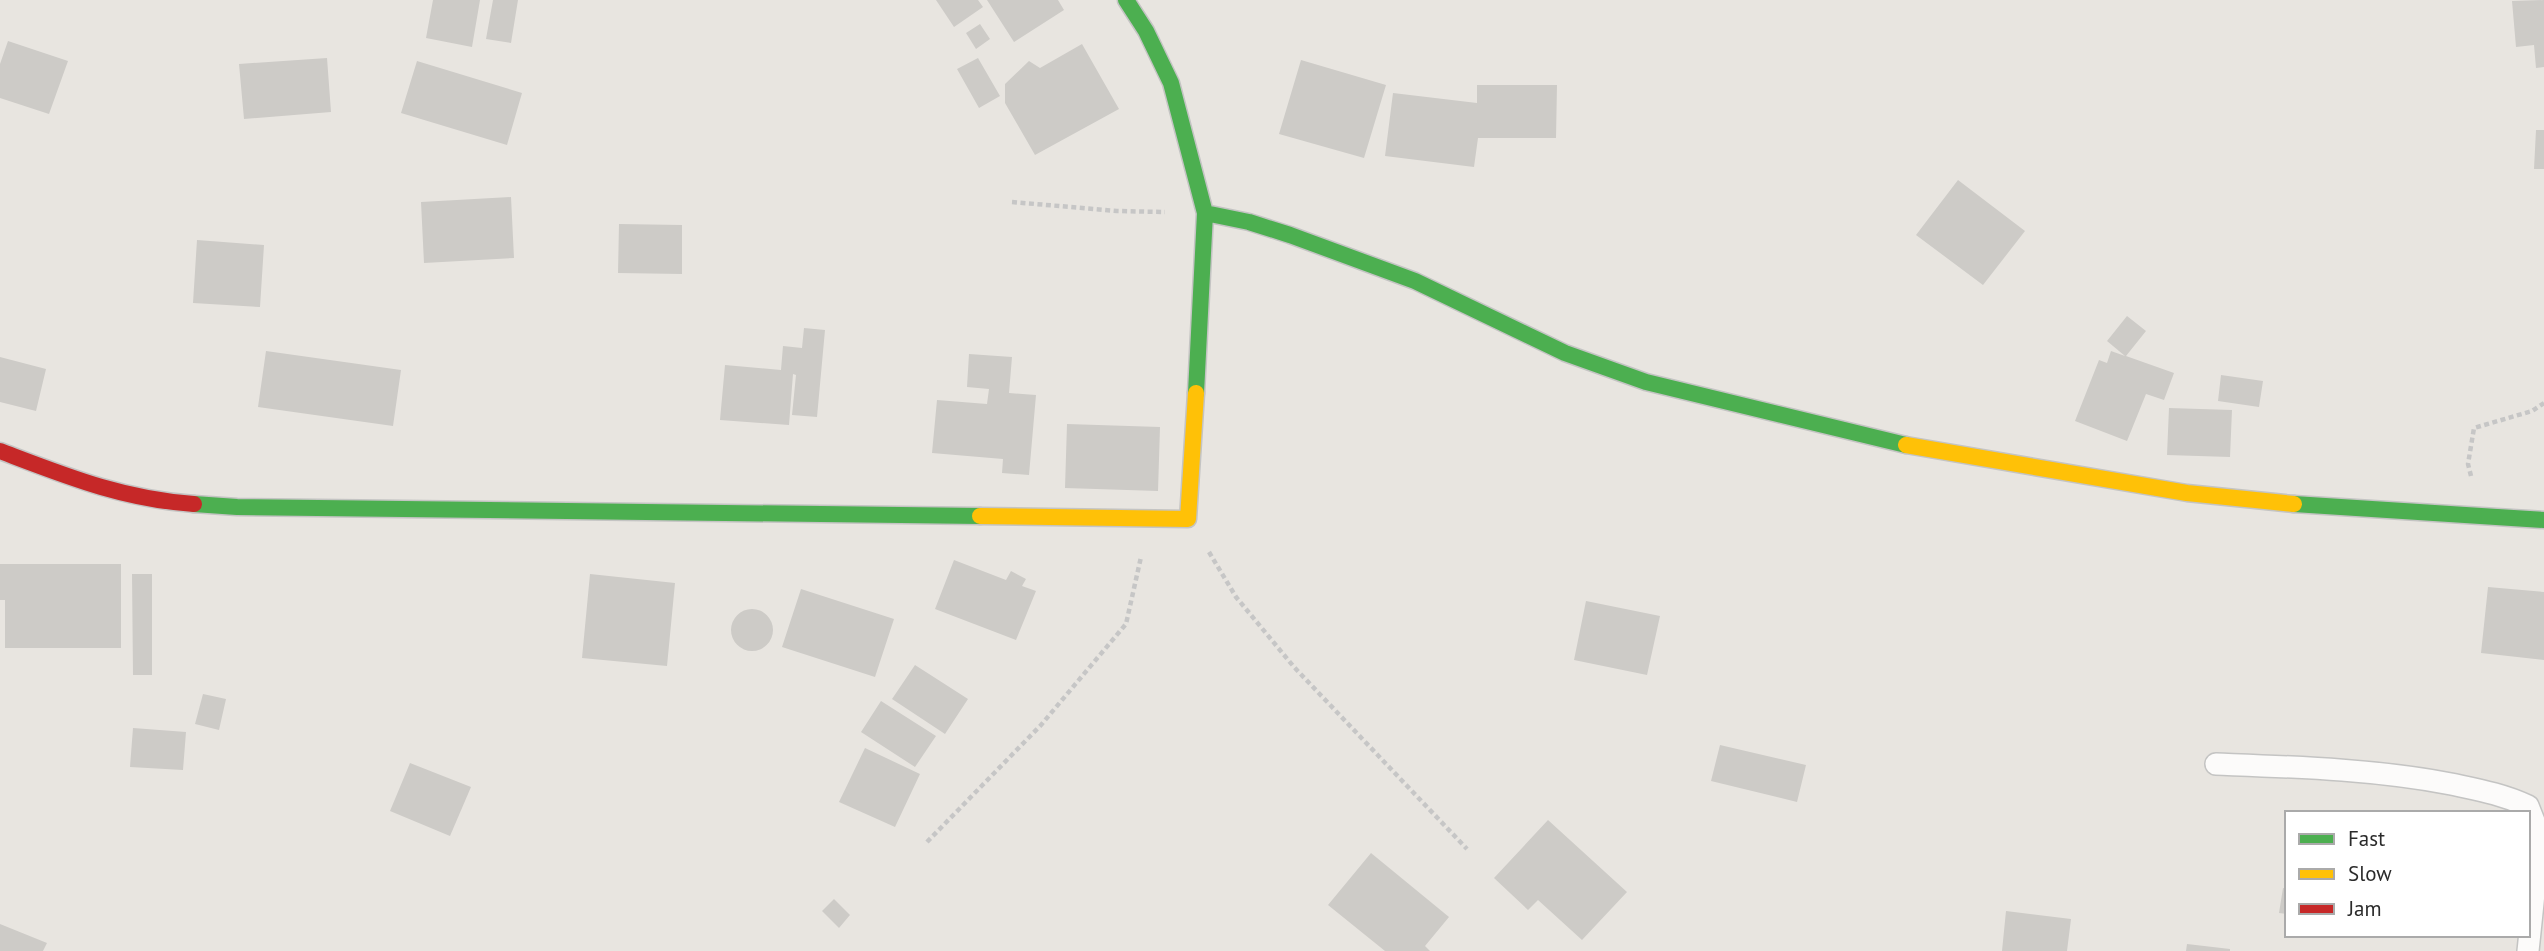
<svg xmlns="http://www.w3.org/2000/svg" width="2544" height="951" viewBox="0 0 2544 951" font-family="'PT Sans',sans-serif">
	<rect width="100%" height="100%" fill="#e8e5e0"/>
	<!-- building -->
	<path fill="#cdcbc7" d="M433 0H480L472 47 426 38Z
		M493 0H518L511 43 486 39Z
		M936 0H978L983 7 954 27Z
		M987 0H1058L1064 10 1014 42Z
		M2544 0V67L2536 68 2534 45 2516 47 2512 1Z
		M980 24 990 39 976 49 966 33Z
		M8 41 68 61 49 114 0 98V64Z
		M1082 44 1119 109 1035 155 1005 103V84L1029 61 1040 68Z
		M327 58 331 112 244 119 239 64Z
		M978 58 1000 96 979 108 957 69Z
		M1301 60 1386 85 1364 158 1279 134Z
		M417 61 522 93 507 145 401 113Z
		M1477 85H1557L1556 138H1478L1474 167 1385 156 1393 93 1477 103Z
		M2536 130H2544V169H2534Z
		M1958 180 2025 231 1983 285 1916 235Z
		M511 197 514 258 424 263 421 202Z
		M619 224 682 225V274L618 273Z
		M197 240 264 245 260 307 193 303Z
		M2127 316 2146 331 2126 356 2174 373 2164 400 2146 394 2127 441 2075 421 2099 360 2107 363 2111 351 2125 356 2107 341Z
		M804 328 825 330 817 417 792 415 796 375 793 374 789 425 720 420 725 365 781 370 783 346 802 348Z
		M266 351 401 370 393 426 258 407Z
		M969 354 1012 357 1009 393 1036 395 1029 475 1002 473 1003 459 932 453 937 400 987 404 989 389 967 387Z
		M0 357 46 369 36 411 0 402Z
		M2221 375 2263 381 2259 407 2218 401Z
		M2169 408 2232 410 2230 457 2167 455Z
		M1067 424 1160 427 1158 491 1065 488Z
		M954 560 1006 580 1011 571 1026 579 1022 586 1036 591 1016 640 935 609Z
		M0 564H121V648H5V600H0Z
		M132 574H152V675H133Z
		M590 574 675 583 667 666 582 658Z
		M2488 587 2544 592V660L2481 653Z
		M801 589 894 619 875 677 782 647Z
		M1586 601 1660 616 1647 675 1574 660Z
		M731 630a21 21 0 1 1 42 0a21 21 0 1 1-42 0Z
		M915 665 968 699 945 734 892 699Z
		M203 694 226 699 219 730 195 724Z
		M881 701 936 736 915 767 861 732Z
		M133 728 186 732 183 770 130 767Z
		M1720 745 1806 765 1797 802 1711 781Z
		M865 748 920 774 895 827 839 802Z
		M410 763 471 787 450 836 390 811Z
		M1548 820 1627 892 1582 940 1538 900 1528 910 1494 878Z
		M1371 853 1449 917 1425 946 1430 951H1385L1328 905Z
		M2283 888 2287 889V914L2279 913Z
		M834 899 850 915 839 928 822 911Z
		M2006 911 2071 919 2067 951H2002Z
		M0 924 47 943 43 951H0Z
		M2187 944 2230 949V951H2186Z"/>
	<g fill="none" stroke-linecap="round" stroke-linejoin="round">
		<defs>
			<path id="lane" d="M2216 764C2294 767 2373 769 2451 784 2479 790 2502 794 2528 806L2540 836 2528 951"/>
			<path id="fast" d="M1126 0 1146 31 1171 83 1205 213 1196 393
				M1205 213 1249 222 1290 235 1415 281 1565 353 1646 382 1906 445
				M194 504 237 507 980 516
				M2294 504 2544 520"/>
			<path id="slow" d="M1906 445 2187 493 2294 504
				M980 516 1188 519 1196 393"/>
			<path id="jam" d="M0 451C66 476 122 499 194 504"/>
		</defs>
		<!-- lane casing -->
		<use href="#lane" stroke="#c4c4c3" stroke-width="24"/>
		<!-- fast casing -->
		<use href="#fast" stroke="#c4c4c3" stroke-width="19"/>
		<!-- slow casing -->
		<use href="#slow" stroke="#c4c4c3" stroke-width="19"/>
		<!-- jam casing -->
		<use href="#jam" stroke="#c4c4c3" stroke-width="19"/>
		<!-- path -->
		<path stroke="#c6c6c6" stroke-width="4.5" stroke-dasharray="5 3.5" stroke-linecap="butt" d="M1012 202 1117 211 1165 212
			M2471 476 2468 464 2474 428 2532 411 2544 403
			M1209 552 1236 597 1294 667 1467 849
			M927 842 1041 725 1126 624 1141 557"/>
		<!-- lane -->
		<use href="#lane" stroke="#fcfbfa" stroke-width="21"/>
		<!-- fast -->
		<use href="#fast" stroke="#4caf50" stroke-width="16"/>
		<!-- slow -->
		<use href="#slow" stroke="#ffc107" stroke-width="16"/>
		<!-- jam -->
		<use href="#jam" stroke="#c62828" stroke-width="16"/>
	</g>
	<!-- legend -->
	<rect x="2285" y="811" width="245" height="126" fill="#ffffff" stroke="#aaaaaa" stroke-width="2"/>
	<rect x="2299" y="834" width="35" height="10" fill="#4caf50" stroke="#aaaaaa" stroke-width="2"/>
	<text x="2348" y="846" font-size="21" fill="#2b2b2b">Fast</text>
	<rect x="2299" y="869" width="35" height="10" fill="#ffc107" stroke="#aaaaaa" stroke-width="2"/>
	<text x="2348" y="881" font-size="21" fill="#2b2b2b">Slow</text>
	<rect x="2299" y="904" width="35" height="10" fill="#c62828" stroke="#aaaaaa" stroke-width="2"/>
	<text x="2348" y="916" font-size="21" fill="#2b2b2b">Jam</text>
</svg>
